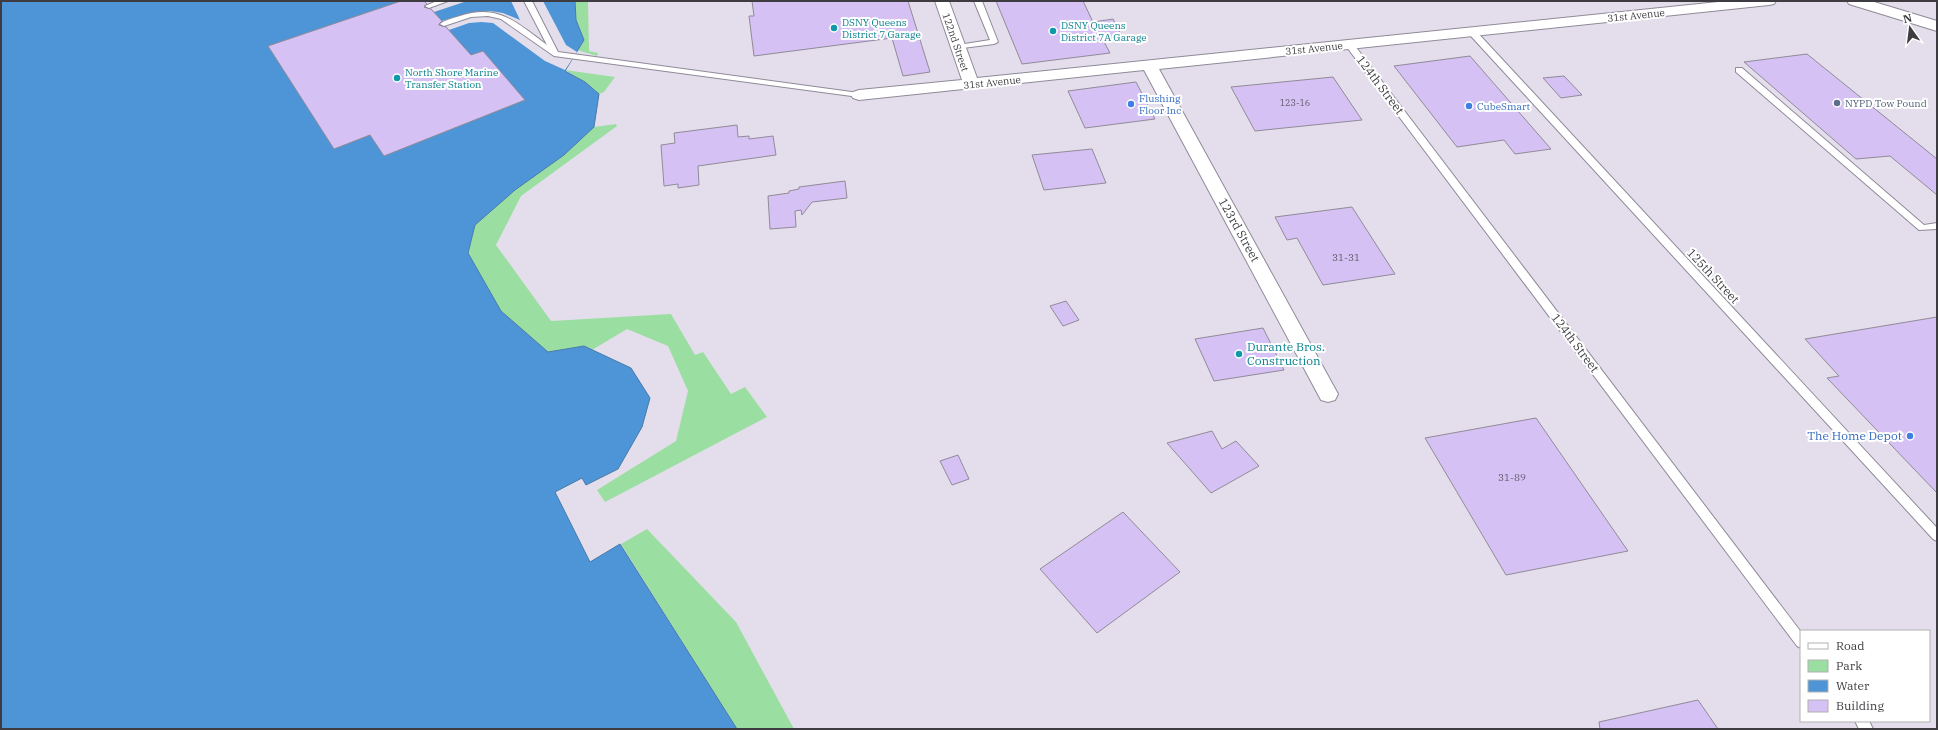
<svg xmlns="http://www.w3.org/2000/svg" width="1938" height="730" viewBox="0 0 1938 730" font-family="'IBM Plex Serif',serif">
	<rect width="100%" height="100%" fill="#e4deec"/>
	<!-- green -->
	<path fill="#9bdea2" d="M575 1H588L589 51 598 53 597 56 577 50 584 40 576 20Z
		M565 70 615 77 604 92 599 94 585 82Z
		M616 124 617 126 521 196 496 245 551 321 671 314 695 355 703 352 731 394 745 387 767 417 605 502 597 490 676 441 688 391 668 346 627 329 592 350 584 346 548 352 501 311 468 253 475 225 515 190 564 155 594 127Z
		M647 529 736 622 794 729H737L621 544Z"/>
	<!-- water -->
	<path fill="#4d95d7" stroke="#487aaa" d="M1 1H575L576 20 584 40 565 71 585 82 599 94 594 127 564 155 515 190 475 225 468 253 501 311 548 352 584 346 631 368 650 398 642 427 618 469 586 485 582 478 555 492 590 562 620 544 737 729H1Z"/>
	<!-- pier -->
	<path fill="#e4deec" d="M424 1H467L434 12Z
		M511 1H543L566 45 577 52 565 70 545 61 493 23 481 22 469 23 449 30 442 21 465 14 490 11 503 13 520 20Z"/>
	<!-- building -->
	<path fill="#d6c1f4" stroke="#908b97" d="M401 1H424L427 4 424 7 431 9 442 21 439 24V25L446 27 471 55 483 51 525 100 384 156 370 135 334 149 268 46Z
		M752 1H908L930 72 903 76 892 38 754 56 749 16H754Z
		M996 1H1083L1093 22 1113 19 1123 38 1103 40 1110 53 1022 64Z
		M1807 54 1937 159V195L1890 156 1856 159 1744 62Z
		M1470 56 1551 149 1515 154 1504 140 1457 147 1394 66Z
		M1564 76 1582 95 1561 98 1543 78Z
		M1333 77 1362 120 1255 131 1231 87Z
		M1136 82 1155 119 1085 128 1068 91Z
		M737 125 738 137 749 136V139L773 136 776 155 698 166 699 185 678 188V184L664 186 661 145 675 143 674 133Z
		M1092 149 1106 183 1044 190 1032 155Z
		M845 181 847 198 812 202 802 215 801 210 795 211 796 227 770 229 768 196 789 193V191L799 189V187Z
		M1352 207 1395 274 1323 285 1297 238 1287 240 1275 217Z
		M1066 301 1079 320 1063 326 1050 306Z
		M1937 317V493L1827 378 1839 376 1805 339Z
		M1263 328 1284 370 1214 381 1195 339Z
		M1536 418 1628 551 1506 575 1425 438Z
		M1212 431 1222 449 1236 441 1259 466 1211 493 1167 443Z
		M958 455 969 479 952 485 940 461Z
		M1123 512 1180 572 1097 633 1040 569Z
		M1698 700 1718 729H1600L1599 722Z"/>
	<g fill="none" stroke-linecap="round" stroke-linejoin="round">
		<defs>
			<path id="service" d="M437 1H448L429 8 425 6Z
				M524 1H532L558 52 859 93 863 95 859 97 554 56 501 19 488 16 471 17 444 26 440 24C445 20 454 18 460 16 499 3 518 24 547 45Z
				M974 1H982L998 42 994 44 955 49V45H958L990 40Z
				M1469 30H1475L1937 528V541L1933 539 1469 34Z
				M1346 42H1352L1801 632V648L1797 646 1346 46Z
				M1736 68H1742L1924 225 1937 223V229L1919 230 1736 72Z
				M1855 721H1869L1873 729H1859Z"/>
			<path id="minor" d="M935 1H949L977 78 1728 1H1776L1774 4 1769 5 1159 69 1338 394 1335 400 1328 402 1321 400 1144 70 859 100 853 98 851 95 853 92 859 90 962 80Z"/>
			<path id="secondary" d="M1847 1H1871L1937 21V31L1849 4Z"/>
		</defs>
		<!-- service casing -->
		<use href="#service" stroke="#8f8a97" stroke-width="2"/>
		<!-- minor casing -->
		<use href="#minor" stroke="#8f8a97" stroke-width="2"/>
		<!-- secondary casing -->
		<use href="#secondary" stroke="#8f8a97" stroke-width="2"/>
		<!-- service -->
		<use href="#service" fill="#fff" fill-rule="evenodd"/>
		<!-- minor -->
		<use href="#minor" fill="#fff" fill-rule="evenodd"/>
		<!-- secondary -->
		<use href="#secondary" fill="#fff" fill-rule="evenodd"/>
	</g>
	<!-- markers -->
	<g fill="#0f9aa8" stroke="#fff" stroke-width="1.5">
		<circle cx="834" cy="28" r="4"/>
		<circle cx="1053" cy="31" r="4"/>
		<circle cx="397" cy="78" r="4"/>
		<circle cx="1239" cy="354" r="4"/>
	</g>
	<circle fill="#5c6f8a" stroke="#fff" stroke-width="1.5" cx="1837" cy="103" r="4"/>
	<g fill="#3f7fe0" stroke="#fff" stroke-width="1.5">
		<circle cx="1131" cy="104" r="4"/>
		<circle cx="1469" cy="106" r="4"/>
		<circle cx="1910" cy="436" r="4"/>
	</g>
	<g text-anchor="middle" stroke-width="4" stroke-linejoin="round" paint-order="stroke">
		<!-- far-number labels -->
		<g font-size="9" fill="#645d6e">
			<text x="1295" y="106">123-16</text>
		</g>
		<!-- far-street labels -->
		<g font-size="10" fill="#3e3c41" stroke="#fff">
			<text transform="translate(1636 15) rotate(-6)" y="4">31st Avenue</text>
			<text transform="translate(956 42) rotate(71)" y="4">122nd Street</text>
			<text transform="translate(1314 48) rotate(-6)" y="4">31st Avenue</text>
			<text transform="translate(992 82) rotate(-6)" y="4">31st Avenue</text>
		</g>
		<!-- far-culture labels -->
		<g font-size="10" fill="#0d838f" stroke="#fff" text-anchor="start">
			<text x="842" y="26">DSNY Queens<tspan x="842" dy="12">District 7 Garage</tspan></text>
			<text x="1061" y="29">DSNY Queens<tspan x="1061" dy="12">District 7A Garage</tspan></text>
			<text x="405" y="76">North Shore Marine<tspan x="405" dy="12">Transfer Station</tspan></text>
		</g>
		<!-- far-shop labels -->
		<g font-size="10" fill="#366cbe" stroke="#fff" text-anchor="start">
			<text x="1139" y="102">Flushing<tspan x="1139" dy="12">Floor Inc</tspan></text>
			<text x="1477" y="110">CubeSmart</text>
		</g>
		<!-- far-service labels -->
		<g font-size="10" fill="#4e5e75" stroke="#fff" text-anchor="start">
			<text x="1845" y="107">NYPD Tow Pound</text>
		</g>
		<!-- number labels -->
		<g font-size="10" fill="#645d6e">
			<text x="1346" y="261">31-31</text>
			<text x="1512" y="481">31-89</text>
		</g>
		<!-- street labels -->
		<g font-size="12" fill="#3e3c41" stroke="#fff">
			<text transform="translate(1380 85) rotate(53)" y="4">124th Street</text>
			<text transform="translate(1239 230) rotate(61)" y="4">123rd Street</text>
			<text transform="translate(1713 276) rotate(47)" y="4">125th Street</text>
			<text transform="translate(1575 343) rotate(53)" y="4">124th Street</text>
		</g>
		<!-- culture labels -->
		<g font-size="12" fill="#0d838f" stroke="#fff" text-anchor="start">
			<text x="1247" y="351">Durante Bros.<tspan x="1247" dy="14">Construction</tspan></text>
		</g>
		<!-- shop labels -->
		<g font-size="12" fill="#366cbe" stroke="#fff" text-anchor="end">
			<text x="1902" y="440">The Home Depot</text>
		</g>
	</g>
	<!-- border -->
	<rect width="1938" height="730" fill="none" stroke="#3e3c41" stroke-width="4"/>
	<!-- legend -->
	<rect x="1800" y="630" width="130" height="92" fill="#ffffff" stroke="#b2b1b3"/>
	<rect x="1808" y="643" width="20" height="6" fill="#ffffff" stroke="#b2b1b3"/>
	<text x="1836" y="650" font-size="12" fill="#3e3c41">Road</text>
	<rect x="1808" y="660" width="20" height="12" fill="#9bdea2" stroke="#b2b1b3"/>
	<text x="1836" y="670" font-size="12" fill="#3e3c41">Park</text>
	<rect x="1808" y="680" width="20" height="12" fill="#4d95d7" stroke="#b2b1b3"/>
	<text x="1836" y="690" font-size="12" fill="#3e3c41">Water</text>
	<rect x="1808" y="700" width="20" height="12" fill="#d6c1f4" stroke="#b2b1b3"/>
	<text x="1836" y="710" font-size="12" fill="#3e3c41">Building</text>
	<!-- north arrow -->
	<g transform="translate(1910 28) rotate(346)" stroke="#ffffff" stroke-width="3" paint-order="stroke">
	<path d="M0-3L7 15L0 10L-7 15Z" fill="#3e3c41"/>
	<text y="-6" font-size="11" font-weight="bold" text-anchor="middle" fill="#3e3c41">N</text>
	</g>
</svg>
